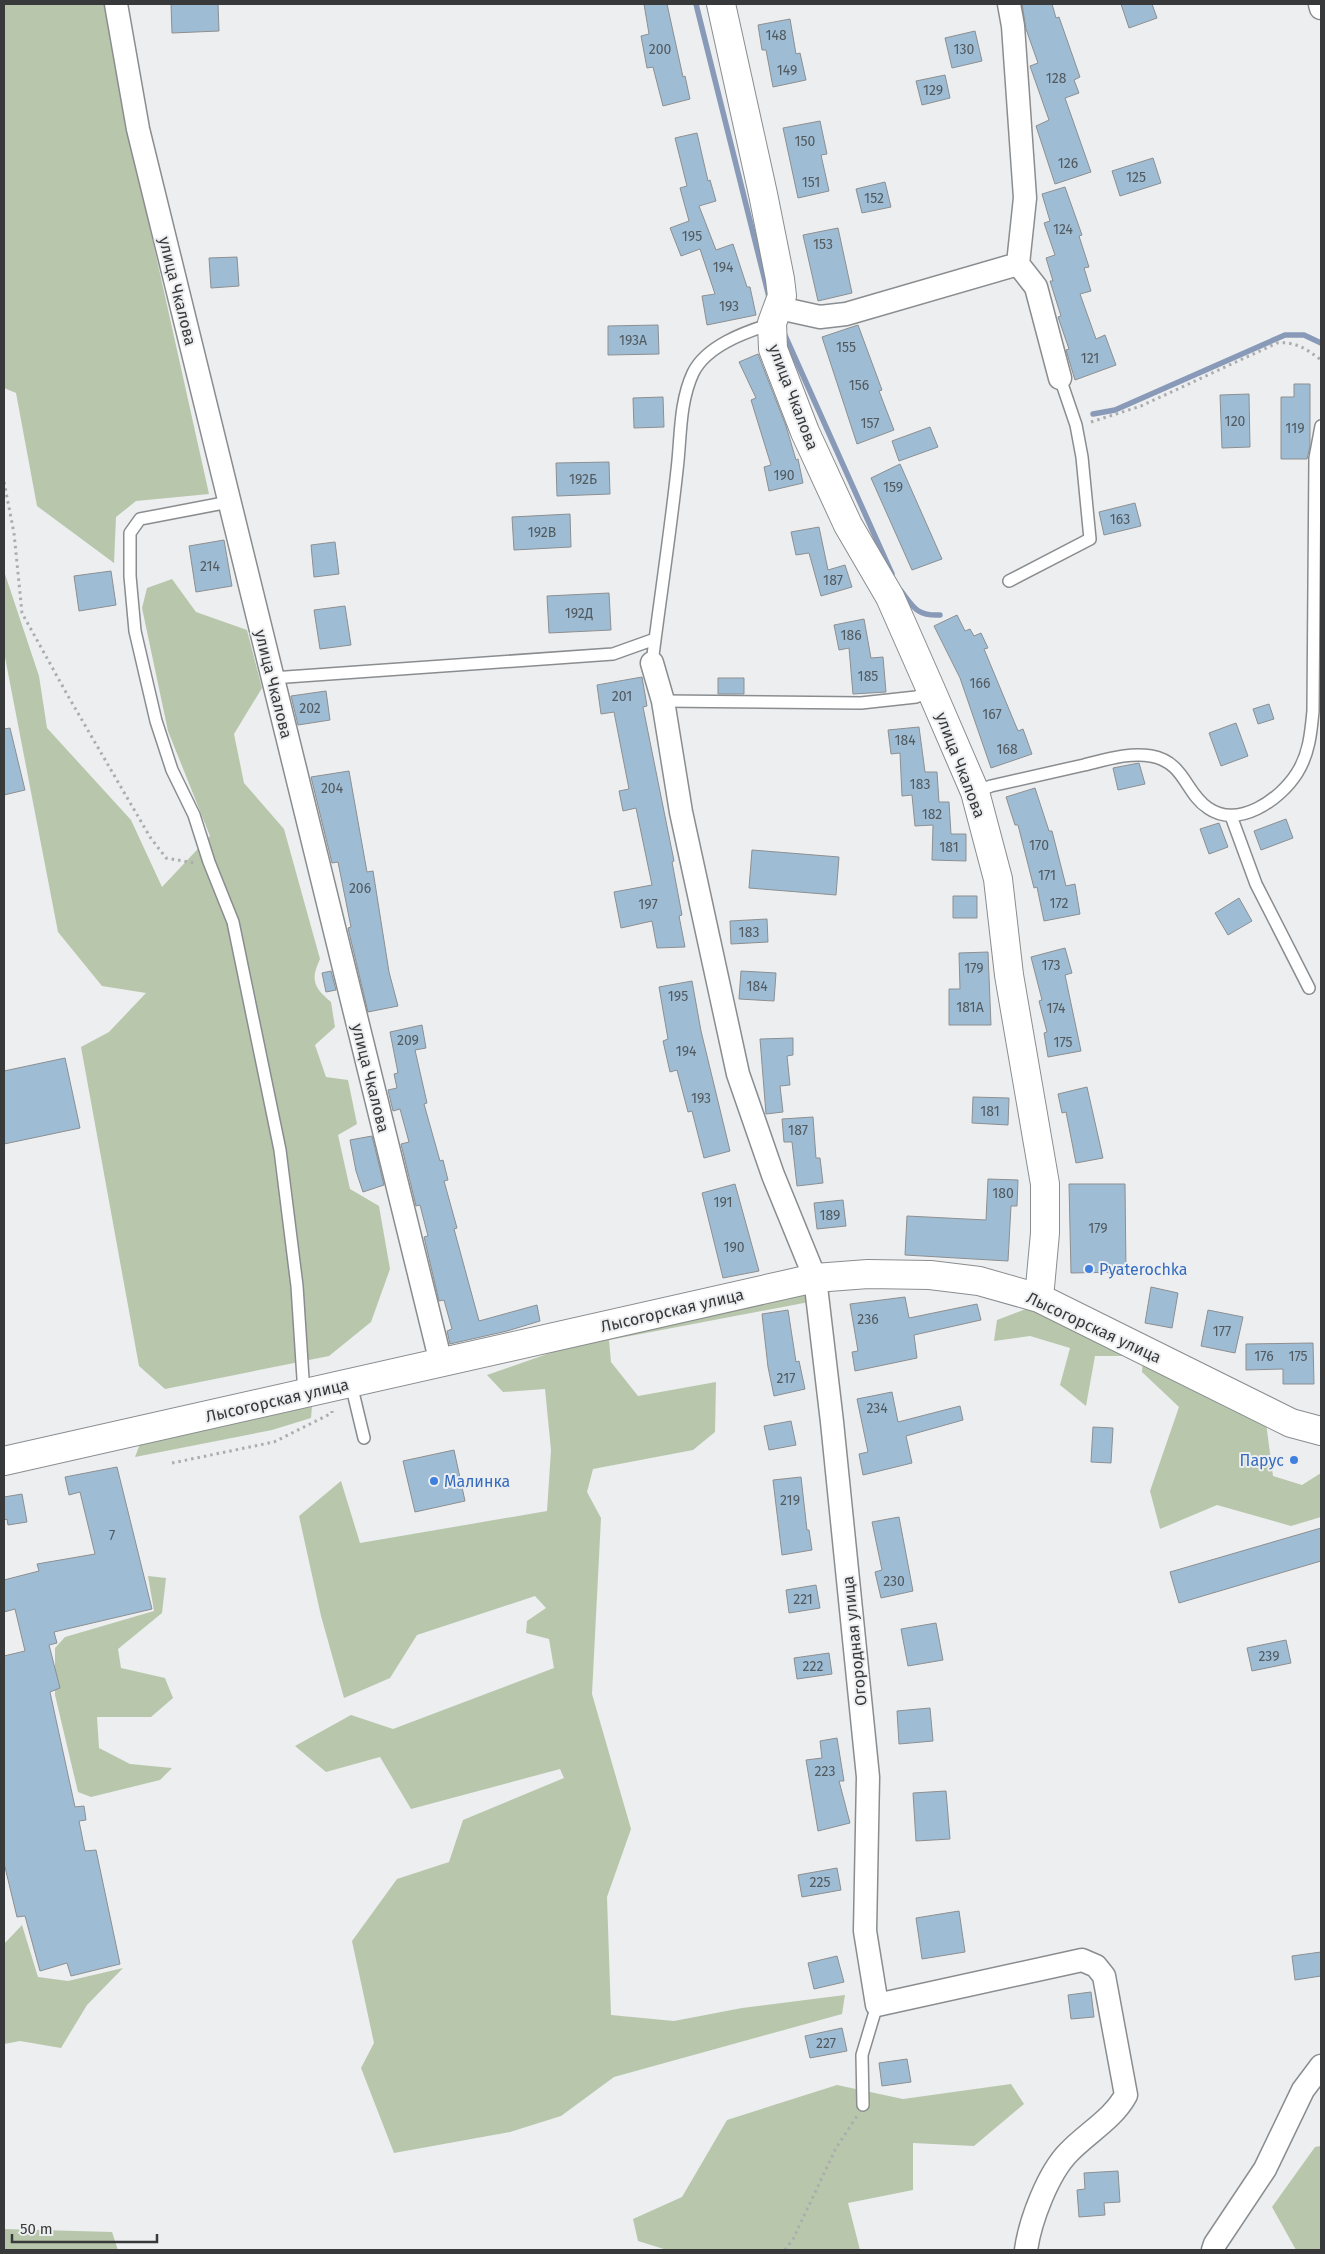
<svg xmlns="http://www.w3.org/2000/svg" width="1325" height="2254" viewBox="0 0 1325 2254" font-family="'Fira Sans',sans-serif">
	<rect width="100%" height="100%" fill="#eceef0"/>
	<!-- green -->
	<path fill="#b8c7ab" d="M4 4H104L131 143 209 494 136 501 116 517 114 563 37 506 16 393 4 388Z
		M4 571 39 676 47 728 131 820 162 887 210 836 168 731 142 608 147 588 172 579 196 612 247 630 262 688 234 734 244 783 284 829 320 959C310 980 314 988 331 1002L335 1027 315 1045 326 1077 348 1080 357 1124 338 1135 350 1189 379 1206 390 1269 371 1322 329 1356 165 1389 139 1366 81 1047 109 1032 146 993 102 986 58 932 4 652Z
		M801 1291 809 1302 609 1340 611 1362 638 1396 716 1382 715 1432 693 1450 593 1469 587 1492 601 1518 592 1694 631 1829 607 1897 611 2015 674 2021 742 2008 845 1995 842 2014 614 2077 561 2116 510 2132 394 2153 361 2068 374 2043 352 1941 397 1879 449 1862 463 1820 564 1778 560 1769 411 1809 380 1757 326 1772 295 1746 351 1715 393 1729 554 1668 549 1639 526 1633 527 1621 546 1608 535 1596 417 1635 390 1678 344 1698 321 1616 299 1516 341 1481 360 1543 547 1511 551 1450 545 1389 503 1392 487 1375 610 1332Z
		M1034 1306 1129 1356H1095L1086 1406 1060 1385 1070 1348 1030 1336 994 1341 997 1320Z
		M1143 1358 1265 1415 1273 1476 1302 1485 1321 1473V1517L1291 1526 1217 1505 1160 1529 1150 1491 1179 1407 1142 1372Z
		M312 1406 311 1418 272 1430 135 1457 140 1444Z
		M148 1576 166 1578 162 1613 118 1649 121 1668 165 1678 173 1698 151 1717H97L99 1748 130 1764 172 1768 160 1780 91 1797 78 1792 55 1695V1648L65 1637 154 1611Z
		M22 1925 38 1977 68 1981 123 1968 87 2005 61 2048 20 2041 4 2044V1944Z
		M1011 2084 1024 2104 974 2146 913 2143V2190L848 2203 860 2250H667L638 2241 633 2219 682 2197 727 2120 837 2085 903 2099Z
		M1321 2146V2250H1296L1272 2207 1315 2147Z
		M4 2229 112 2232 118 2250H4Z"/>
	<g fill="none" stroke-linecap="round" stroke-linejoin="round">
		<!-- stream -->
		<path stroke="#889ab7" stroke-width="5.5" d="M696 4 770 301
			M783 331 892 574
			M1093 414 1115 410 1285 335H1304L1321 343
			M901 591C914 608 917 616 940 615"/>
	</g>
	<!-- building -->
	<path fill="#9ebdd4" stroke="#8d8f91" d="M171 4H218L219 31 172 33Z
		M644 4H667L683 77 685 76 690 99 663 106 653 67 647 68 641 36 649 34Z
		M1022 4H1052L1056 18 1059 17 1080 77 1074 80 1079 93 1065 98 1091 172 1055 184 1036 126 1049 120 1030 66 1038 63 1026 29Z
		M1121 4H1152L1157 18 1129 28Z
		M790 19 796 54 800 53 806 80 773 87 766 50H762L758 25Z
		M975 31 982 61 952 68 945 38Z
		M945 75 950 98 922 105 916 81Z
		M820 121 827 154 821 155 829 191 798 198 783 128Z
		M697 133 708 181 710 180 716 201 699 206 716 250 733 244 747 287H750L756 315 707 325 702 296 715 294 700 249 681 256 670 228 689 221 680 188 687 186 675 138Z
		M1153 158 1161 183 1120 196 1112 171Z
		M885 182 891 207 862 213 856 189Z
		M1065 187 1082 235 1079 236 1089 267 1084 268 1091 291 1080 294 1096 339 1105 335 1116 365 1075 380 1066 350 1069 349 1058 317 1061 316 1050 281H1053L1046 258 1055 255 1044 223 1050 221 1042 194Z
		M838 228 852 293 818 301 803 235Z
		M237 257 239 286 211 288 209 258Z
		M658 325 659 354 608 355V326Z
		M858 325 882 390 879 391 894 430 857 444 822 337Z
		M758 354 786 426 796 460 798 459 803 483 769 491 764 467 771 465 751 400 756 398 739 362Z
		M1294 384H1310V446L1307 459H1281V397H1294Z
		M1249 394 1250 447 1222 448 1220 395Z
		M663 397 664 427 634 428 633 398Z
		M930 427 938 447 899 461 892 441Z
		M609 462 610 494 557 496 556 463Z
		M900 464 942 559 912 570 871 478Z
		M1135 503 1141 526 1104 535 1099 512Z
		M570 514 571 547 514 550 512 517Z
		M819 527 828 570 845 565 852 587 821 596 809 553 796 555 791 532Z
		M224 540 232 586 196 592 189 546Z
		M335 542 339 574 314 577 311 545Z
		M111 571 116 605 79 611 74 576Z
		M609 593 611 630 549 633 547 596Z
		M345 606 351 645 320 649 314 610Z
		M957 615 965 631 970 629 974 636 981 633 988 648 984 649 1018 731 1023 729 1032 754 991 768 960 678 934 626Z
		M864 619 871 658 883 657 886 692 853 694 849 648 839 650 834 625Z
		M642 677 647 706 643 707 674 861 672 862 682 915 679 916 685 947 657 948 652 921 621 928 614 892 652 885 636 808 623 811 619 791 629 789 614 712 601 714 597 685Z
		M718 678H744V694H718Z
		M326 691 330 720 298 725 291 696Z
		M1269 704 1274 719 1258 724 1253 709Z
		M1236 723 1248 756 1221 766 1209 733Z
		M919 727 925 772H937L939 802H949L951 834H966V861L932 860 933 825 915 826 912 795 902 796 900 753 891 754 888 730Z
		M10 728 25 790 4 795V729Z
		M1139 763 1145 784 1118 790 1113 768Z
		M349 771 367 872 373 871 389 972 398 1006 368 1012 348 928 351 927 338 862 332 863 311 777Z
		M1035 788 1049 831H1052L1066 886 1075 884 1080 914 1044 921 1037 887 1034 888 1018 825H1015L1006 797Z
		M1286 819 1293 838 1261 850 1254 831Z
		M1219 823 1228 847 1209 854 1200 829Z
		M752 850 839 857 836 895 749 888Z
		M953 896H977V918H953Z
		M1239 898 1252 921 1228 935 1215 913Z
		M767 919 768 942 731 944 730 921Z
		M1065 948 1072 973 1065 975 1081 1051 1048 1057 1044 1033 1047 1032 1039 1001 1042 1000 1031 957Z
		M988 952 991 1025H949V989H960L959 953Z
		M331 971 336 990 326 992 322 973Z
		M741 971 776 973 774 1001 739 999Z
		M692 981 701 1031 730 1151 704 1158 692 1111 688 1112 677 1070 670 1072 663 1041 668 1039 659 987Z
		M422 1025 426 1048 415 1050 427 1103 424 1104 440 1161 443 1160 448 1180 444 1181 457 1228 454 1229 479 1321 537 1305 540 1321 507 1331 450 1344 447 1331 452 1329 444 1300 439 1301 424 1237 428 1236 420 1205 416 1206 401 1144 409 1142 400 1109 393 1111 388 1090 397 1088 394 1074 398 1073 390 1032Z
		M793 1038V1055L787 1056 790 1085 780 1086 783 1112 766 1114 760 1039Z
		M65 1058 80 1128 4 1144V1071Z
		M1087 1087 1103 1158 1076 1163 1066 1112 1062 1113 1058 1094Z
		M973 1097 1009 1098 1008 1125 972 1123Z
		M813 1117 816 1158H820L823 1183 797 1186 792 1142H784L782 1119Z
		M372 1136 384 1185 363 1192 356 1171 350 1140Z
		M988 1179 1018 1180 1017 1206H1011L1008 1261 905 1255 907 1216 986 1220Z
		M735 1184 759 1271 723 1278 702 1193Z
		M1069 1184H1125L1126 1272 1071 1273Z
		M843 1200 846 1226 817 1229 814 1203Z
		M1151 1287 1178 1293 1172 1328 1145 1323Z
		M905 1297 909 1318 977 1304 981 1320 914 1335 917 1358 855 1371 852 1352 858 1351 850 1304Z
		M788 1310 796 1362 799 1361 805 1389 774 1396 768 1367 762 1314Z
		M1208 1310 1243 1317 1235 1353 1201 1346Z
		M1313 1343 1314 1384H1283V1369L1246 1370V1344Z
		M892 1392 898 1422 960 1406 963 1420 906 1436 912 1463 863 1475 859 1454 868 1452 857 1399Z
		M791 1421 796 1445 769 1450 764 1426Z
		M1093 1427 1113 1428 1111 1463 1091 1462Z
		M454 1450 465 1501 415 1512 403 1461Z
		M117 1467 152 1609 54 1632 57 1643 49 1645 60 1688 50 1692 75 1807 84 1806 86 1820 79 1821 85 1851 96 1850 120 1964 71 1976 67 1963 40 1971 25 1916 17 1917 4 1863V1656L25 1651 15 1609 4 1612V1580L39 1571 37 1564 95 1554 80 1492 69 1495 65 1477Z
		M801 1477 807 1530H809L812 1550 782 1555 773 1480Z
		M22 1494 27 1522 8 1525 7 1519 4 1520V1497Z
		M899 1517 913 1591 881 1598 875 1572 882 1570 872 1522Z
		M1321 1528V1561L1179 1603 1170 1572Z
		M816 1585 820 1608 789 1613 786 1590Z
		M936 1623 943 1660 908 1666 901 1629Z
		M1286 1640 1291 1663 1252 1671 1247 1648Z
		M829 1653 832 1674 797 1679 794 1658Z
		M930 1708 933 1741 899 1744 897 1711Z
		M837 1738 844 1781H839L850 1823 818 1831 806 1760 822 1758 820 1741Z
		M946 1791 950 1839 916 1841 913 1793Z
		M837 1868 841 1890 802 1897 798 1875Z
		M959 1911 965 1952 922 1959 916 1918Z
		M1321 1952V1976L1295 1980 1292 1956Z
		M837 1956 844 1982 814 1989 808 1963Z
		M1091 1992 1094 2017 1071 2019 1068 1995Z
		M842 2028 847 2051 810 2058 805 2036Z
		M907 2059 911 2082 882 2086 879 2063Z
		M1118 2171 1120 2202 1104 2203 1105 2215 1079 2217 1077 2190 1085 2189 1084 2173Z"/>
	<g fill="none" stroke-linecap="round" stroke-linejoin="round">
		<defs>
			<path id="lane" d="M229 502 140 519 130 533V576L135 631 156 721 172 770 194 815 209 862 233 922 280 1150 297 1286 304 1394
				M1009 581 1090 539 1082 457 1076 425 1060 378
				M652 663C660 599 670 535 677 470 681 438 679 403 693 373 706 346 745 332 771 324
				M272 678 613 654 655 639
				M663 701 861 703 916 697 931 690
				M975 792 991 786C1022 779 1053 772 1084 765 1105 760 1129 752 1151 756 1185 762 1185 793 1208 808 1238 829 1280 800 1297 773 1309 754 1311 733 1313 711L1315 458 1321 426
				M1231 816 1256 884 1309 988
				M351 1384 364 1438
				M863 2105 862 2055 877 2005"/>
			<path id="street" d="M116 4 138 129 441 1363
				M1009 4 1013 26 1025 198 1018 264 1036 287 1060 378
				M1320 4 1321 8
				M779 308 820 317 846 314 1018 264
				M652 663 663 701 681 812 738 1074 773 1175 815 1278 832 1422 868 1777 865 1931 877 2005 1082 1960 1096 1966 1104 1976 1126 2095C1113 2119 1087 2133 1069 2152 1048 2173 1030 2221 1026 2250
				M1213 2250 1215 2244 1265 2169 1303 2090 1321 2066"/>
			<path id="secondary" d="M721 4 763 194 780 279 782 296 772 323 773 349 805 432 848 525 890 597 931 690 975 792 998 879 1009 975 1045 1184V1233L1039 1298
				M4 1461 815 1278 868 1274 930 1275 979 1281 1039 1298 1291 1423 1321 1431"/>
		</defs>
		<!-- lane casing -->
		<use href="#lane" stroke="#8a8d8f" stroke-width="14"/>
		<!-- street casing -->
		<use href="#street" stroke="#8a8d8f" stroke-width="25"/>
		<!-- secondary casing -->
		<use href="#secondary" stroke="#8a8d8f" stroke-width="30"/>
		<!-- path -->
		<path stroke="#abadaf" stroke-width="3" stroke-dasharray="2.5 4" stroke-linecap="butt" d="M1091 422 1141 406 1277 343C1295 341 1307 349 1321 360
			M4 482 14 533 22 613 68 696 150 837 166 858 195 863
			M172 1463 274 1442 332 1413V1411
			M785 2250 793 2239 836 2148 857 2116"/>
		<!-- lane -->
		<use href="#lane" stroke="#fff" stroke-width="11"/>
		<!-- street -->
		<use href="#street" stroke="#fff" stroke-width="22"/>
		<!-- secondary -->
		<use href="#secondary" stroke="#fff" stroke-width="28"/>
	</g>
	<!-- markers -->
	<g fill="#3f7fe0" stroke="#eceef0" stroke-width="2">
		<circle cx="1089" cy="1269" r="5"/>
		<circle cx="1294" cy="1460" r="5"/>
		<circle cx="434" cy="1481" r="5"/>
	</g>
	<g text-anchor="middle" stroke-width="4" stroke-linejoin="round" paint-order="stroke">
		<!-- number labels -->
		<g font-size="14" fill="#525a60">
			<text x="776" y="40">148</text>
			<text x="660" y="54">200</text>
			<text x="964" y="54">130</text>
			<text x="787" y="75">149</text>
			<text x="1056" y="83">128</text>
			<text x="933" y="95">129</text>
			<text x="805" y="146">150</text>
			<text x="1068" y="168">126</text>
			<text x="1136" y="182">125</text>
			<text x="811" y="187">151</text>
			<text x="874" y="203">152</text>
			<text x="1063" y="234">124</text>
			<text x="692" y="241">195</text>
			<text x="823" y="249">153</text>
			<text x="723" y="272">194</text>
			<text x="729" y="311">193</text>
			<text x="633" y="345">193А</text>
			<text x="846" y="352">155</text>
			<text x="1090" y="363">121</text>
			<text x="859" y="390">156</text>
			<text x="1235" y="426">120</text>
			<text x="870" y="428">157</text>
			<text x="1295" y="433">119</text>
			<text x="784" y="480">190</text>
			<text x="583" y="484">192Б</text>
			<text x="893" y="492">159</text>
			<text x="1120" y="524">163</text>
			<text x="542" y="537">192В</text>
			<text x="210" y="571">214</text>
			<text x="833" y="585">187</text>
			<text x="579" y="618">192Д</text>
			<text x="851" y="640">186</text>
			<text x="868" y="681">185</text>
			<text x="980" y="688">166</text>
			<text x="622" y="701">201</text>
			<text x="310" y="713">202</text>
			<text x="992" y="719">167</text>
			<text x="905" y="745">184</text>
			<text x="1007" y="754">168</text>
			<text x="920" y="789">183</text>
			<text x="332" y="793">204</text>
			<text x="932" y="819">182</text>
			<text x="1039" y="850">170</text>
			<text x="949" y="852">181</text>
			<text x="1047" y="880">171</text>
			<text x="360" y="893">206</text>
			<text x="1059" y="908">172</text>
			<text x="648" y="909">197</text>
			<text x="749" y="937">183</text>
			<text x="1051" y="970">173</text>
			<text x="974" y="973">179</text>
			<text x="757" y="991">184</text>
			<text x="678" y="1001">195</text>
			<text x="970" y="1012">181А</text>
			<text x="1056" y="1013">174</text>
			<text x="408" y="1045">209</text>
			<text x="1063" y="1047">175</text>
			<text x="686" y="1056">194</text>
			<text x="701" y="1103">193</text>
			<text x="990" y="1116">181</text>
			<text x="798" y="1135">187</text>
			<text x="1003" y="1198">180</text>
			<text x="723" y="1207">191</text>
			<text x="830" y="1220">189</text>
			<text x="1098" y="1233">179</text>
			<text x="734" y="1252">190</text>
			<text x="868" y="1324">236</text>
			<text x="1222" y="1336">177</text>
			<text x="1264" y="1361">176</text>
			<text x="1298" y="1361">175</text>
			<text x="786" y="1383">217</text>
			<text x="877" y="1413">234</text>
			<text x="790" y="1505">219</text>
			<text x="112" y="1540">7</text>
			<text x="894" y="1586">230</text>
			<text x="803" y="1604">221</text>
			<text x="1269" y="1661">239</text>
			<text x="813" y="1671">222</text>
			<text x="825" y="1776">223</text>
			<text x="820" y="1887">225</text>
			<text x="826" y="2048">227</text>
		</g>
		<!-- street labels -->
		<g font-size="16" fill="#38393a" stroke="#eceef0">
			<text transform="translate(178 291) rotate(76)" y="6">улица Чкалова</text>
			<text transform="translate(794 397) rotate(69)" y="6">улица Чкалова</text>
			<text transform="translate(274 684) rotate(76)" y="6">улица Чкалова</text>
			<text transform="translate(961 765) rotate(69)" y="6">улица Чкалова</text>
			<text transform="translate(371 1078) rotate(76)" y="6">улица Чкалова</text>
			<text transform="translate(672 1310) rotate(-13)" y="6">Лысогорская улица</text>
			<text transform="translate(1094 1327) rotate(25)" y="6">Лысогорская улица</text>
			<text transform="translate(277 1400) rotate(-13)" y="6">Лысогорская улица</text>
			<text transform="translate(854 1641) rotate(-96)" y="6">Огородная улица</text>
		</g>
		<!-- shop labels -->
		<g font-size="16" fill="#366cbe" stroke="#eceef0" text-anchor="start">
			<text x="1099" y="1275">Pyaterochka</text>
			<text x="1284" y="1466" text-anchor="end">Парус</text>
			<text x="444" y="1487">Малинка</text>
		</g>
	</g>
	<!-- border -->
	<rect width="1325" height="2254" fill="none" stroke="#38393a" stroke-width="10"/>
	<!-- scale -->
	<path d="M12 2234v8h145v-8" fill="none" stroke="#38393a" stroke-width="2.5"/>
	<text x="20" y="2234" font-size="15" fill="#38393a" stroke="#eceef0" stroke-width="4" paint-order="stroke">50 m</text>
</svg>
